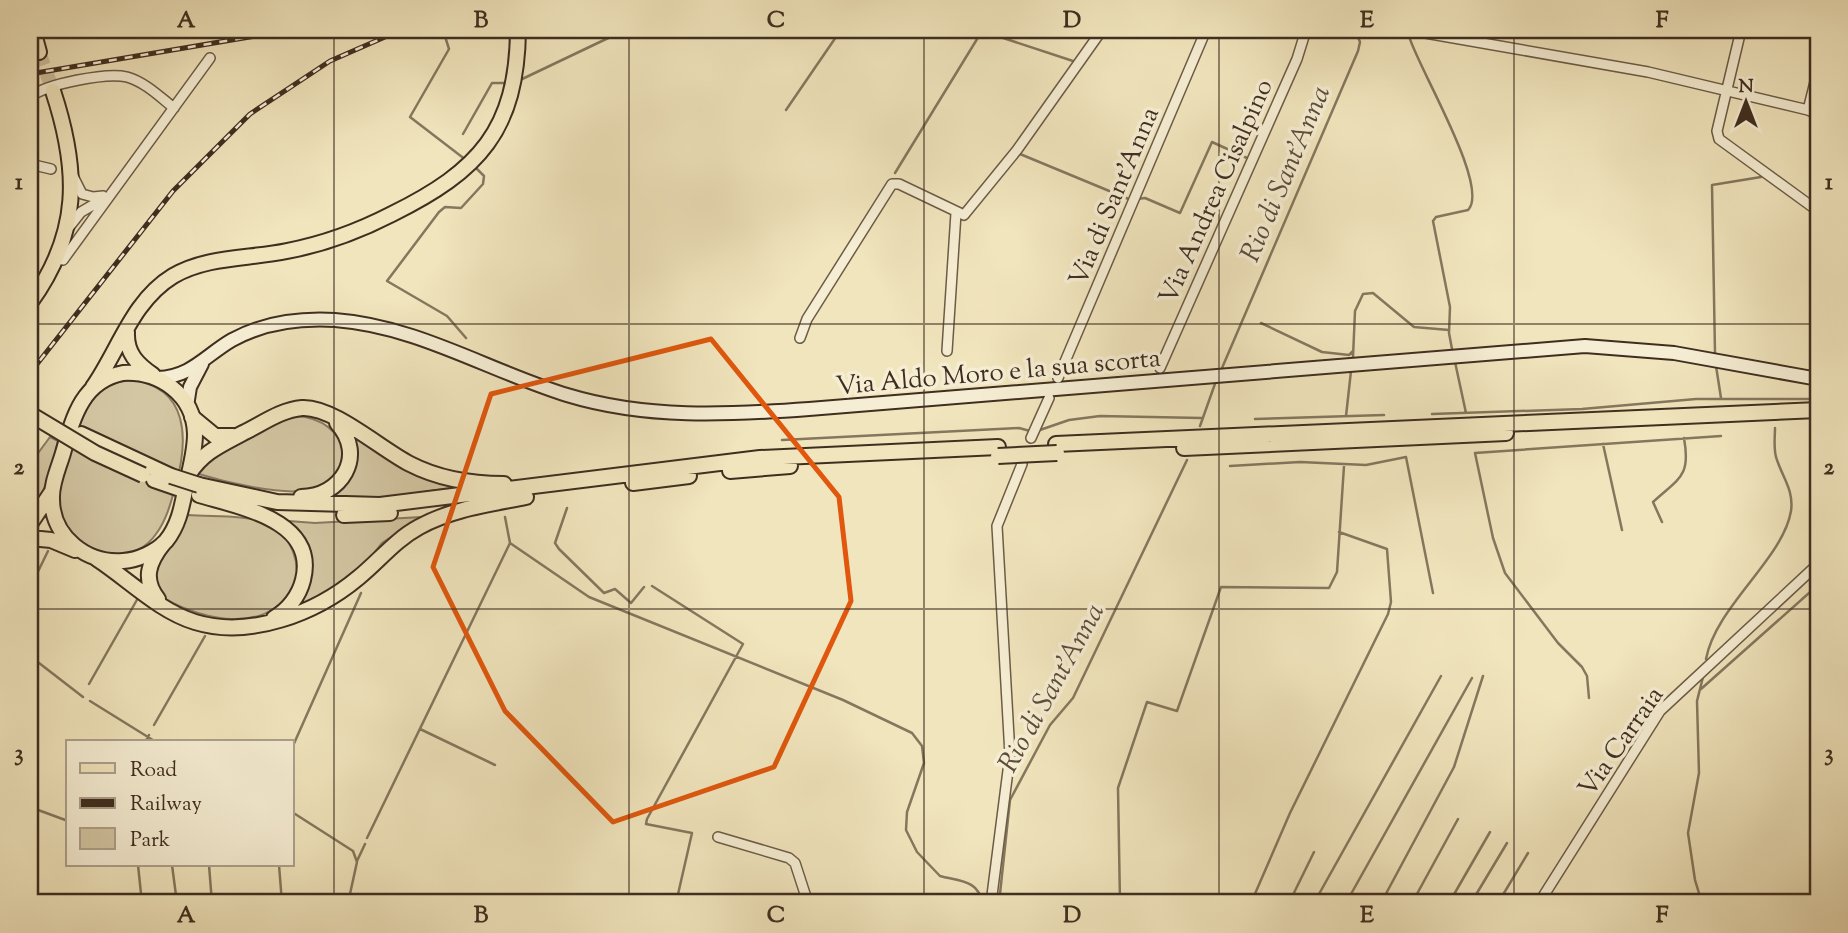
<svg xmlns="http://www.w3.org/2000/svg" width="1848" height="933" viewBox="0 0 1848 933" font-family="'Sorts Mill Goudy',serif">
	<rect width="100%" height="100%" fill="#f1e5bd"/>
	<filter id="stains"><feTurbulence type="fractalNoise" baseFrequency=".00286" numOctaves="4"/><feColorMatrix values="0 0 0 0 .2 0 0 0 0 .09 0 0 0 0 .02 0 0 0 .5 -.17"/></filter>
	<radialGradient id="worn" r=".72"><stop offset=".6" stop-color="#630" stop-opacity="0"/><stop offset="1" stop-color="#630" stop-opacity=".3"/></radialGradient>
	<!-- green -->
	<path fill="#d3c6a2" stroke="#897a61" stroke-width="2" d="M131 380C190 387 188 441 176 484 171 502 167 519 156 534 135 564 95 557 72 536 61 526 57 505 58 491 59 479 79 415 86 404 95 388 114 382 131 380Z
		M296 416C350 419 362 478 307 490 281 496 221 481 195 473 211 447 266 424 296 416Z
		M349 432C386 459 420 478 465 486L381 498H325C359 481 356 466 349 432Z
		M50 437 58 441C52 467 47 491 30 512V464Z
		M188 515C210 517 245 515 264 522 290 531 307 569 290 593 260 636 193 618 158 594L153 564 170 547Z
		M422 517 382 543 363 567 328 594 291 609C319 577 316 552 288 521L315 523Z"/>
	<g fill="none" stroke-linecap="round" stroke-linejoin="round">
		<!-- stream -->
		<path stroke="#85775e" stroke-width="2.5" d="M443 30 449 49 410 117 466 160
			M979 30 1076 62
			M444 34 463 30
			M1409 36C1417 66 1491 187 1468 210L1436 217 1433 221 1450 307 1449 333 1452 349
			M518 81 625 30
			M1068 86 1082 64
			M786 110 836 37 837 30
			M463 134 492 83H508
			M1021 151 1020 154 1131 200
			M895 173 982 31
			M1137 199 1145 198 1180 213 1212 142 1247 158
			M1261 323 1322 352 1349 355 1353 351
			M466 338 447 316 387 281 439 212 445 207 461 208 483 184 484 176 474 166
			M1715 353 1712 185 1761 177
			M1353 357 1355 311 1363 294 1373 293 1414 327 1449 330
			M1455 362 1466 413
			M1716 366 1721 398
			M1222 368 1358 51 1360 42 1355 30
			M1432 414 1582 409 1696 399H1818
			M1346 416 1351 371
			M1255 419 1384 415
			M1200 426 1216 381
			M1037 431 1069 420 1100 416 1202 418
			M782 440 1019 428 1030 431
			M1603 444 1622 530
			M1230 466 1300 462 1366 465 1406 457 1433 593
			M567 508 555 543 559 549 604 593 615 589 631 603 644 587
			M1662 522 1653 502C1679 478 1691 477 1684 438
			M510 543 589 597 843 700 912 733 922 746 924 763 907 812 906 830 917 852 940 876C957 881 981 880 981 903
			M652 586 743 644 647 819 646 824 692 833 676 903
			M30 588 48 551
			M30 656 83 697
			M1706 659C1716 606 1783 559 1791 511 1794 491 1783 478 1777 460 1773 451 1775 438 1775 428
			M89 684 138 598
			M1701 689 1818 585
			M1589 698 1587 676 1582 667 1558 643 1505 573 1493 538 1475 453 1721 436
			M90 701 156 742
			M154 725 205 636
			M420 729 495 765
			M145 742 149 735
			M292 748 361 593
			M30 807 68 821
			M292 812 353 851 357 862 348 903
			M367 838 510 543 505 517
			M357 861 365 844
			M138 865 142 903
			M172 865 177 903
			M209 865 212 903
			M279 865 282 903
			M999 903 1010 800 1050 725 1073 698 1187 460
			M1120 903 1118 788 1147 702 1177 711 1221 587 1329 588 1337 572 1344 466
			M1251 903 1290 813 1388 614 1391 602 1387 549 1339 532
			M1289 903 1314 852
			M1314 903 1441 676
			M1346 903 1472 678
			M1381 903 1454 767 1483 676
			M1412 903 1458 819
			M1449 903 1490 832
			M1471 903 1507 843
			M1498 903 1528 853
			M1702 903 1695 880 1688 833 1699 773 1697 701 1703 677"/>
		<!-- primary-tunnel -->
		<path stroke="#cdc09e" stroke-width="14" stroke-dasharray="14 7" stroke-linecap="butt" d="M39 52 53 91"/>
		<defs>
			<path id="minor" d="M1408 30 1648 72 1808 110 1818 115
				M1741 30 1717 131 1719 139 1818 211
				M30 97C46 84 107 72 127 77 145 82 160 97 174 108
				M1808 110 1818 70
				M30 164 51 169
				M73 176 82 194 93 197 103 196
				M70 226 81 212 105 198
				M63 260 210 58
				M800 338 807 319 892 184H899L964 215 1017 150 1102 30
				M947 351 956 213
				M1160 368 1297 59 1306 30
				M1058 378 1206 30
				M1031 438 1049 398
				M718 837 789 858 795 863 808 903
				M991 903 1010 755 997 526 1022 464
				M1539 903 1660 711 1818 564"/>
			<path id="secondary" d="M158 378C191 377 206 355 232 340 263 323 300 318 335 320 417 326 489 371 567 395 646 419 727 415 809 409L1585 346 1674 353 1818 379
				M187 406 190 387 202 364"/>
			<path id="primary" d="M33 30 39 52
				M30 303C81 233 79 170 53 91
				M127 332C126 353 137 364 153 375
				M123 373C159 371 194 394 195 434 195 451 190 470 186 486 182 506 179 525 166 541 156 552 138 560 123 561 87 564 52 537 52 499 51 484 59 467 63 453 73 418 82 381 123 373Z
				M93 387C119 350 132 301 173 276 207 256 249 259 287 251 324 244 359 231 392 214 479 171 517 130 518 30
				M30 524 51 493
				M30 538 51 540 75 550"/>
			<path id="trunk" d="M192 417 215 436H233
				M81 434 171 476
				M1056 444 1818 410
				M1184 448 1506 433
				M730 471 790 466
				M189 474C203 452 221 445 243 433 262 424 280 410 302 408 333 406 382 450 410 464 439 479 473 484 504 484
				M154 480 180 489
				M633 483 689 476
				M199 485 277 502 380 505 760 458 998 447
				M199 495C239 507 318 520 303 580 299 596 288 610 274 618
				M301 497C341 497 367 456 337 423
				M344 515 390 513
				M97 559C129 580 159 611 195 622 250 639 316 613 358 578 379 561 395 540 419 527 451 509 491 504 526 497
				M158 599C142 579 149 562 163 544"/>
		</defs>
		<!-- minor casing -->
		<use href="#minor" stroke="#6c5c47" stroke-width="12"/>
		<!-- secondary casing -->
		<use href="#secondary" stroke="#3f2e20" stroke-width="16"/>
		<!-- primary casing -->
		<use href="#primary" stroke="#3f2e20" stroke-width="18"/>
		<!-- trunk casing -->
		<use href="#trunk" stroke="#3f2e20" stroke-width="18"/>
		<!-- minor -->
		<use href="#minor" stroke="#f6eed4" stroke-width="9"/>
		<!-- secondary -->
		<use href="#secondary" stroke="#f6eed4" stroke-width="12"/>
		<!-- primary -->
		<use href="#primary" stroke="#f1e5bd" stroke-width="14"/>
		<!-- trunk -->
		<use href="#trunk" stroke="#f1e5bd" stroke-width="14"/>
		<defs>
			<path id="rail" d="M30 74 291 30
				M30 373 173 191 250 114 330 61 401 30"/>
		</defs>
		<!-- rail casing -->
		<use href="#rail" stroke="#3f2e20" stroke-width="5"/>
		<!-- rail -->
		<use href="#rail" stroke="#f6eed4" stroke-width="2.5" stroke-dasharray="8" stroke-linecap="butt"/>
		<defs>
			<path id="trunk-bridge" d="M30 414 95 453 143 475
				M998 456 1057 453
				M171 476 199 485"/>
		</defs>
		<!-- trunk-bridge casing -->
		<use href="#trunk-bridge" stroke="#3f2e20" stroke-width="18" stroke-linecap="butt"/>
		<!-- trunk-bridge -->
		<use href="#trunk-bridge" stroke="#f1e5bd" stroke-width="14"/>
	</g>
	<!-- marked area -->
	<path fill="none" stroke="#e0570d" stroke-width="5" stroke-linejoin="round" d="M711 339 839 497 851 601 774 767 613 822 505 711 433 567 491 394Z"/>
	<!-- grid -->
	<path fill="none" stroke="#3f2e20" stroke-width="2" stroke-opacity="0.55" d="M334 30V903M629 30V903M924 30V903M1219 30V903M1514 30V903M30 324H1818M30 609H1818"/>
	<g text-anchor="middle" stroke-width="7" stroke-linejoin="round" paint-order="stroke">
		<!-- street labels -->
		<g font-size="26" fill="#3f2e20" stroke="#f6eed4">
			<text transform="translate(1215 191) rotate(-66)" y="9">Via Andrea Cisalpino</text>
			<text transform="translate(1113 196) rotate(-67)" y="9">Via di Sant'Anna</text>
			<text transform="translate(998 371) rotate(-5)" y="9">Via Aldo Moro e la sua scorta</text>
			<text transform="translate(1620 741) rotate(-55)" y="9">Via Carraia</text>
		</g>
		<!-- water labels -->
		<g font-size="28" font-style="italic" fill="#5c4c3a" stroke="#f6eed4">
			<text transform="translate(1284 173) rotate(-67)" y="10">Rio di Sant'Anna</text>
			<text transform="translate(1050 687) rotate(-61)" y="10">Rio di Sant'Anna</text>
		</g>
	</g>
	<!-- margin -->
	<rect width="1848" height="933" fill="none" stroke="#f1e5bd" stroke-width="77"/>
	<!-- legend -->
	<rect x="66" y="740" width="228" height="126" fill="#f6eed4" stroke="#ada18c" stroke-width="2"/>
	<rect x="80" y="763" width="35" height="10" fill="#f1e5bd" stroke="#ada18c" stroke-width="2"/>
	<text x="130" y="776" font-size="21" fill="#3f2e20">Road</text>
	<rect x="80" y="798" width="35" height="10" fill="#3f2e20" stroke="#ada18c" stroke-width="2"/>
	<text x="130" y="810" font-size="21" fill="#3f2e20">Railway</text>
	<rect x="80" y="828" width="35" height="21" fill="#d3c6a2" stroke="#ada18c" stroke-width="2"/>
	<text x="130" y="846" font-size="21" fill="#3f2e20">Park</text>
	<!-- north arrow -->
	<g transform="translate(1746 102)" stroke="#f6eed4" stroke-width="5" paint-order="stroke">
	<path d="M0-5L12 26L0 18L-12 26Z" fill="#3f2e20"/>
	<text y="-10" font-size="19" font-weight="bold" text-anchor="middle" fill="#3f2e20">N</text>
	</g>
	<rect x="38" y="38" width="1772" height="856" fill="none" stroke="#3f2e20" stroke-width="2.5"/>
	<g font-size="23" text-anchor="middle" font-weight="bold" fill="#3f2e20">
		<text x="186" y="27">A</text>
		<text x="481" y="27">B</text>
		<text x="776" y="27">C</text>
		<text x="1072" y="27">D</text>
		<text x="1367" y="27">E</text>
		<text x="1662" y="27">F</text>
		<text x="19" y="189">1</text>
		<text x="1829" y="189">1</text>
		<text x="19" y="474">2</text>
		<text x="1829" y="474">2</text>
		<text x="19" y="760">3</text>
		<text x="1829" y="760">3</text>
		<text x="186" y="922">A</text>
		<text x="481" y="922">B</text>
		<text x="776" y="922">C</text>
		<text x="1072" y="922">D</text>
		<text x="1367" y="922">E</text>
		<text x="1662" y="922">F</text>
	</g>
	<rect width="100%" height="100%" filter="url(#stains)"/>
	<rect width="100%" height="100%" fill="url(#worn)"/>
</svg>
